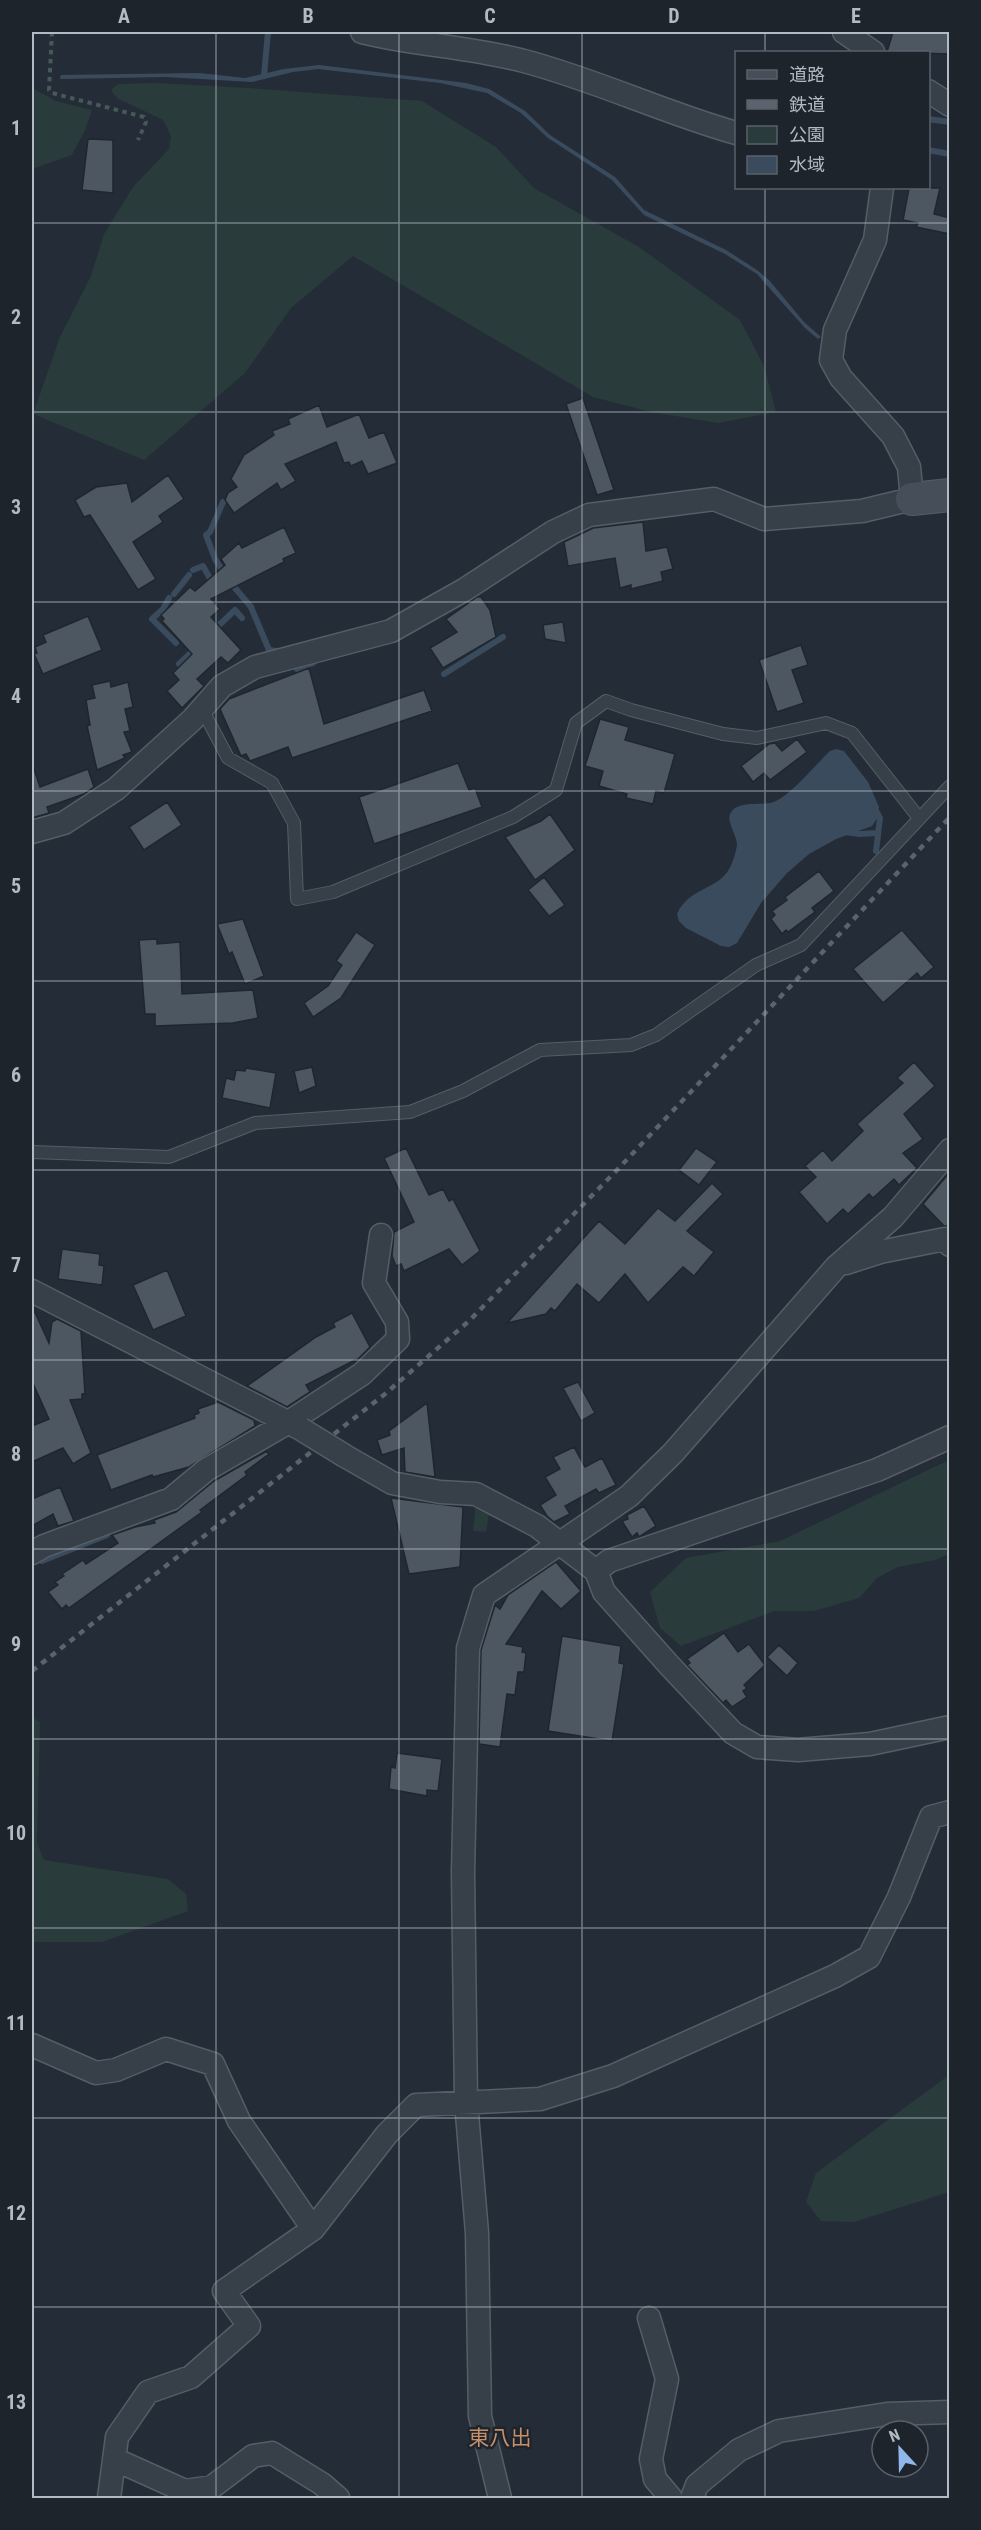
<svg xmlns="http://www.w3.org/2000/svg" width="981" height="2530" viewBox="0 0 981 2530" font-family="'Roboto Condensed','Noto Sans JP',sans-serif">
	<rect width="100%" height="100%" fill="#242d37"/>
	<!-- green -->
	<path fill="#293b3a" d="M158 83 248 88 422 101 496 147 534 188 639 247 740 320 764 366 776 412 718 423 651 412 593 397 353 256 291 308 245 373 144 460 33 414 60 337 91 276 104 234 133 187 169 149 171 136 163 120 117 98 111 90 118 84Z
		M32 88 56 101 92 110 85 130 72 155 32 169Z
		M949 1460V1554L935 1560 898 1567 877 1578 859 1598 814 1611H774L681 1646 660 1628 650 1592 686 1558 780 1541Z
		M476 1503 490 1509 486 1532 473 1531Z
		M32 1717 40 1722 37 1843 44 1860 168 1879 186 1894 188 1911 102 1942H32Z
		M949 2075V2192L854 2222 821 2221 806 2202 816 2173Z"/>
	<!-- water -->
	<path fill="#3b4b5e" d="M319 65 466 83 489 89 525 111 550 135 615 177 644 210 726 250 757 270 769 280 804 322 821 337 818 339 805 328 757 274 725 254 644 215 612 180 548 138 521 113 487 93 440 83 318 69 293 72 252 82 166 77 60 79 61 75 199 73 245 78 284 69Z
		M836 749 844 751 868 782 879 807 878 817 872 826 836 839 809 854 787 873 761 903 737 943 729 947 721 946 686 928 679 921 677 914C690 885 722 891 732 863 734 858 736 851 737 845 737 834 724 820 732 811 741 800 763 807 776 801 794 792 815 765 830 751Z"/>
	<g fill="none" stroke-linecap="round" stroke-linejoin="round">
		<!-- stream -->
		<path stroke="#3b4b5e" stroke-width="6" d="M264 76 268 32
			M928 119 950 122
			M928 150 950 154
			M223 502 210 532 206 535 215 559 230 582 251 607 269 650 276 651
			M193 570 203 566 212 582
			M174 594 189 575
			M169 598 163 609 152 619 176 643
			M215 629 235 610 242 618
			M179 664 197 647
			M297 669 313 663
			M444 674 503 637
			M875 809 880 818 876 851
			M845 832 860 834 877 833
			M42 1561 107 1535"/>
	</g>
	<!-- building -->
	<path fill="#4d5762" stroke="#1f262e" stroke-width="1.5" d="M893 32H950V54L887 52Z
		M88 139 113 140V193L82 190Z
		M909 188H940L934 214 950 218V234L916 227 918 223 903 220Z
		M583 398 614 490 597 495 566 404Z
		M319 405 327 427 359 414 369 438 384 432 397 463 368 474 362 461 351 466 349 462 344 463 336 442 285 464 296 481 281 490 277 483 234 513 225 500 228 493 237 487 231 479 244 455 274 435 272 431 290 424 288 419Z
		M168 475 184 499 159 516 163 522 133 542 156 579 138 590 90 515 84 517 75 500 96 487 127 483 132 502Z
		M643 522 646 551 667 547 673 569 661 572 663 581 631 589V585L620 588 615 558 568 566 564 542 593 528Z
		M284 527 296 553 283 559 284 562 211 599 220 609 211 617 241 650 228 663 221 657 197 679 204 686 182 708 167 691 179 680 173 673 192 654 162 621 164 619 161 615 190 587 195 591 225 565 221 559 239 543 242 548Z
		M477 597H481L490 610 496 637 443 668 430 648 457 632 446 619Z
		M88 616 102 650 43 674 34 654 37 653 35 647 46 642 43 635Z
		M563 622 566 643 545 639 543 625Z
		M801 645 808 665 792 670 804 703 777 712 759 660Z
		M309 668 324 724 424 690 432 711 292 758 288 747 250 761 246 754 241 756 220 709 229 699Z
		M110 681 111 687 128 682 133 707 125 709 130 731 124 732 132 752 123 755 125 758 97 770 87 726 90 725 86 700 95 698 92 685Z
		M600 719 629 727 625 740 675 754 664 793 656 791 653 804 626 798 627 794 599 786 603 771 585 766Z
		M797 739 807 752 770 780 764 773 753 782 741 766 769 744 775 743 782 751Z
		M458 763 469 790 475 788 482 807 374 844 359 797Z
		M34 769 40 787 88 769 94 787 84 794 47 807 49 813 32 818V770Z
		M167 802 182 825 144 850 129 827Z
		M550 814 575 850 535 880 505 837 541 821Z
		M819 871 834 891 812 908 815 912 788 932 786 930 782 934 771 919 775 915 772 911 787 900 785 897Z
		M544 877 565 905 549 916 528 890Z
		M243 919 264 976 245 984 232 952 229 954 217 924Z
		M902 930 934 967 921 978 917 973 883 1003 853 969Z
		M356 932 375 945 341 998 313 1017 304 1003 328 986 342 965 336 961Z
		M157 939V944L180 942 182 994 253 990 258 1018 233 1023 155 1026V1014H145L139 940Z
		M914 1062 935 1086 904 1114 923 1139 903 1153 917 1168 899 1185 894 1179 873 1198 869 1194 848 1214 843 1209 827 1224 799 1192 816 1177 805 1166 823 1150 832 1161 863 1131 857 1124 903 1083 897 1078Z
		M312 1067 316 1086 299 1093 294 1071Z
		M246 1068 276 1073 270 1108 222 1098 226 1078 234 1080 236 1070 245 1071Z
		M406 1148 429 1195 443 1189 449 1201 453 1199 480 1251 462 1265 449 1249 404 1271 401 1264 396 1266 392 1256 394 1232 414 1222 384 1158Z
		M696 1148 717 1162 699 1185 679 1170Z
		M950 1172V1226H944L923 1204Z
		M712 1183 723 1194 687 1231 714 1252 694 1276 683 1267 648 1303 625 1274 599 1303 577 1284 555 1311 551 1308 546 1314 507 1323 599 1221 625 1244 658 1208 675 1221Z
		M62 1249 100 1254 99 1265 104 1266 102 1285 58 1279Z
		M167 1270 186 1316 153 1330 133 1285Z
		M32 1306 49 1343 52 1322 57 1319 81 1331 85 1394H82V1399L70 1400 91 1453 73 1464 63 1448 32 1462V1426L49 1419 32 1381Z
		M352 1313 370 1347 355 1362V1360L306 1385 310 1392 287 1407 247 1386 316 1337 335 1327 333 1323Z
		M578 1382 595 1413 581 1421 563 1388Z
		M218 1402 254 1420 255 1426 189 1467 153 1477 152 1475 111 1490 97 1455 195 1418 194 1415 199 1413 198 1409Z
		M427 1403 435 1477 405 1472 404 1448 382 1455 377 1440 390 1435 389 1431Z
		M574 1447 585 1467 602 1458 616 1485 599 1493 596 1489 565 1506 570 1514 554 1522 547 1516 540 1505 556 1495 545 1477 560 1469 553 1457Z
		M267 1451 269 1454 245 1472 247 1475 200 1510 202 1512 69 1608 66 1605 62 1609 48 1592 58 1585 55 1582 64 1576 62 1574 83 1560 86 1564 118 1543 112 1535 135 1527 155 1523 154 1520 176 1512 214 1481Z
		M60 1487 74 1521 58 1526 53 1514 32 1526V1499Z
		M391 1498 463 1507 460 1567 409 1574Z
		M644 1506 656 1526 639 1537 637 1533 632 1537 622 1521 628 1519 627 1515Z
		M556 1562 581 1591 561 1609 542 1591 506 1644 523 1647 522 1652 526 1653 524 1672H518L515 1695 507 1694 500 1747 479 1744 481 1650 495 1605 500 1609 508 1595Z
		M724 1633 738 1652 749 1644 765 1665 744 1685 747 1688 743 1691 747 1697 732 1707 726 1700 723 1703 687 1665 690 1663 687 1659Z
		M562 1636 621 1646 619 1663 624 1664 612 1741 548 1731Z
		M779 1645 798 1663 787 1676 767 1657Z
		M397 1753 442 1759 438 1791 427 1790V1796L389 1789 391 1767 395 1768Z"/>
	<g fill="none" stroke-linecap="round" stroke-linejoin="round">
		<defs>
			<path id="lane" d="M202 709 228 758 272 783 294 823 297 899 333 892 513 817 556 790 576 723 606 701 631 710 723 734 757 738 826 723 852 733 919 818
				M32 1152 169 1157 255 1123 410 1112 463 1091 540 1050 631 1045 656 1035 756 965 801 945 950 786"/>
			<path id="street" d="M362 32C415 45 471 47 524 61 596 80 665 113 736 133
				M844 32 873 52
				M928 91 950 105
				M32 832 64 823 116 789 192 720 222 686 255 667 391 631 464 590 553 532 589 515 714 499 764 519 862 511 912 499 909 467 893 436 841 378 831 360 835 330 875 240 882 188
				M846 1263 880 1252 945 1239 950 1245
				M32 1291 299 1428
				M345 1456 392 1483 440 1492 476 1494 537 1526 596 1571 604 1592 669 1665 733 1733 757 1747 798 1750 870 1744 950 1727
				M32 1553 44 1546 171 1499 206 1470 289 1422 362 1374 398 1339 397 1322 374 1283 381 1235
				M596 1571 609 1561 877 1470 950 1437
				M32 2045 96 2073 116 2070 166 2049 213 2064 239 2121 313 2229
				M649 2318 667 2379 651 2459 655 2479 671 2498
				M114 2459 185 2491 212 2487 253 2456 272 2453 322 2484 338 2498
				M109 2498 117 2437 148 2392 191 2377 249 2326 224 2291 313 2229 387 2134 416 2105 540 2099 613 2076 835 1976 869 1957 899 1897 931 1817 950 1812
				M500 2498 480 2416 477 2233 466 2102 463 1872 468 1648 484 1595 629 1496 673 1453 836 1267 893 1217 950 1150
				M692 2498 697 2485 739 2450 779 2431 887 2414 950 2412"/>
			<path id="secondary" d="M912 499 950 495"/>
		</defs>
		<!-- lane casing -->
		<use href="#lane" stroke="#555d65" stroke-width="14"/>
		<!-- street casing -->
		<use href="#street" stroke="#555d65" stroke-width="25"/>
		<!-- secondary casing -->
		<use href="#secondary" stroke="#555d65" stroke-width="34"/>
		<!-- path -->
		<path stroke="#475859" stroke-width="4" stroke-dasharray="4.5 4.5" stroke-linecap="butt" d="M52 32 49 90 52 93 144 117 146 122 138 140"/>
		<!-- lane -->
		<use href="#lane" stroke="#373f48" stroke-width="12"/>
		<!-- street -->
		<use href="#street" stroke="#373f48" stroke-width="22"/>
		<!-- secondary -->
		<use href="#secondary" stroke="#464e5a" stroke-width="32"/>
		<!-- rail -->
		<path stroke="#5a636e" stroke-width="4.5" stroke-dasharray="6 6" stroke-linecap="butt" d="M32 1671 385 1394 469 1321 618 1169 950 817"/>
		<defs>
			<path id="street-bridge" d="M301 1429 345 1456"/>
		</defs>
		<!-- street-bridge casing -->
		<use href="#street-bridge" stroke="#555d65" stroke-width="25" stroke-linecap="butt"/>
		<!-- street-bridge -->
		<use href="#street-bridge" stroke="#373f48" stroke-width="22"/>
	</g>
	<!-- grid -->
	<path fill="none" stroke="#b2bac4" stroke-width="1.5" stroke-opacity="0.55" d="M216 32V2498M399 32V2498M582 32V2498M765 32V52M765 188V2498M32 223H950M32 412H950M32 602H950M32 791H950M32 981H950M32 1170H950M32 1360H950M32 1549H950M32 1739H950M32 1928H950M32 2118H950M32 2307H950"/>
	<g text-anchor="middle" stroke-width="5" stroke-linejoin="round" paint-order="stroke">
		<!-- neighbourhood labels -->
		<g font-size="21" fill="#c78f6a" stroke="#1d242c">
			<text x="500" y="2445">東八出</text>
		</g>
	</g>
	<!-- border -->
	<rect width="981" height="2530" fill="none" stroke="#1d242c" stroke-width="66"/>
	<!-- legend -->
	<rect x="735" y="51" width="195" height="138" fill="#1d242c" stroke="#596069" stroke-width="1.5"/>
	<rect x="747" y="70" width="30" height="9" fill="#464e5a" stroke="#596069" stroke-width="1.5"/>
	<text x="789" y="81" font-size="18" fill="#b2bac4">道路</text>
	<rect x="747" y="100" width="30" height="9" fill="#5a636e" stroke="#596069" stroke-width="1.5"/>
	<text x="789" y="111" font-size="18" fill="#b2bac4">鉄道</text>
	<rect x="747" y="126" width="30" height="18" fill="#293b3a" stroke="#596069" stroke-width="1.5"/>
	<text x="789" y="141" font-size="18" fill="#b2bac4">公園</text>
	<rect x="747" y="156" width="30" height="18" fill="#3b4b5e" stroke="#596069" stroke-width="1.5"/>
	<text x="789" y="171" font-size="18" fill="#b2bac4">水域</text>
	<!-- north arrow -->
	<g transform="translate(900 2449) rotate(338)"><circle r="28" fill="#1d242c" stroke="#596069" stroke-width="1.5"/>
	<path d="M0-4.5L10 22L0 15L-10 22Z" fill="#90b6eb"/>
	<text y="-9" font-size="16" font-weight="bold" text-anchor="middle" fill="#b2bac4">N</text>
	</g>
	<rect x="33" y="33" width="915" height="2464" fill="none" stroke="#b2bac4" stroke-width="2"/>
	<g font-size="20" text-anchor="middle" font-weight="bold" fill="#b2bac4">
		<text x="124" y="23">A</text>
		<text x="308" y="23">B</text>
		<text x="490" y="23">C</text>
		<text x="674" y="23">D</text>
		<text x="856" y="23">E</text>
		<text x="16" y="135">1</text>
		<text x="16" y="324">2</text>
		<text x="16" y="514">3</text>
		<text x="16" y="703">4</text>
		<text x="16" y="893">5</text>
		<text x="16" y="1082">6</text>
		<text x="16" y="1272">7</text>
		<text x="16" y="1461">8</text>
		<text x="16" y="1651">9</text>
		<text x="16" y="1840">10</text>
		<text x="16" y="2030">11</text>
		<text x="16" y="2220">12</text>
		<text x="16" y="2409">13</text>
	</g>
</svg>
